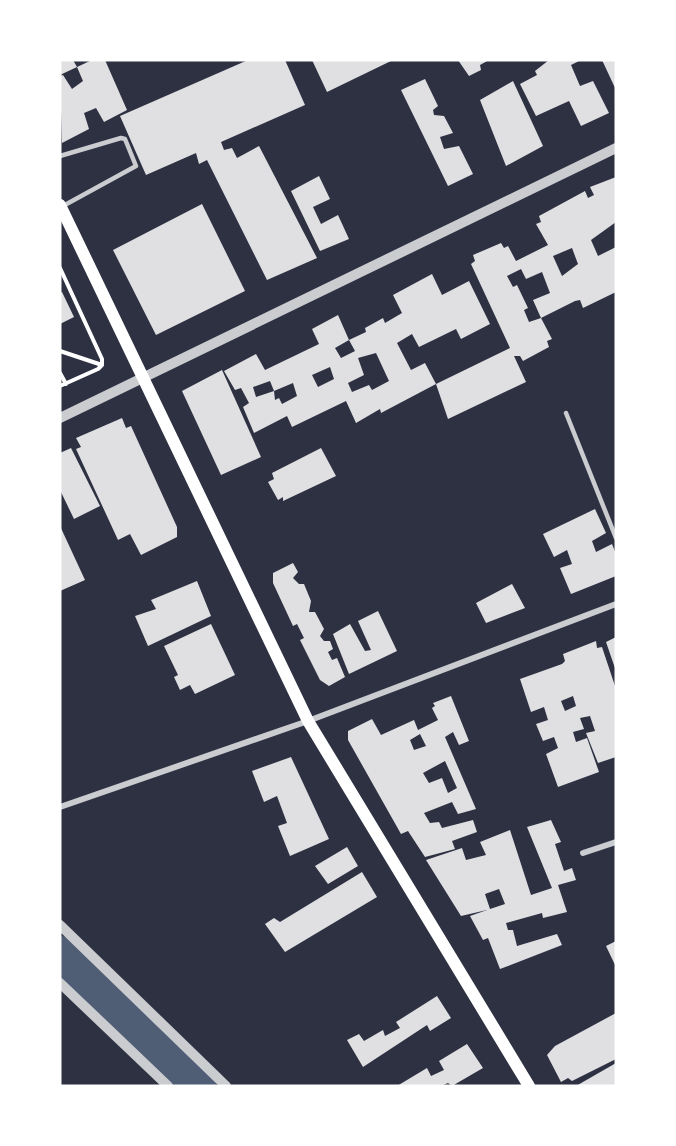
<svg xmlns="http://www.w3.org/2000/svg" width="676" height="1146" viewBox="0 0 676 1146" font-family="Karla,sans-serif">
	<rect width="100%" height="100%" fill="#2d3142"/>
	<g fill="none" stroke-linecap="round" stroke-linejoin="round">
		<!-- river -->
		<path stroke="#4f5d75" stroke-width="36" d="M60 954 198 1086"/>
	</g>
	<!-- building -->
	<path fill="#e0e0e3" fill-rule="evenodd" d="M60 60H73L77 67 92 60H105L127 110 104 122 96 108 84 113 89 129 62 143 60 76 63 75 72 89 83 81 77 67 60 75Z
		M248 60H285L305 105 221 142 224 150 232 148 237 158 259 146 317 258 267 280 207 160 199 164 196 153 146 175 120 116Z
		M312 60H393L327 92Z
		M458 60H489L480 65 481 70 469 76Z
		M549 60H581L571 65 580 86 593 81 609 113 581 126 569 101 536 116 520 84 537 75 535 71Z
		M602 60H616V90Z
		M425 79 438 106 433 110 434 115 444 116 453 133 440 137 444 149 459 146 473 174 448 186 401 90Z
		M513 81 543 146 506 166 480 100Z
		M319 176 330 199 313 207 321 224 338 215 349 239 320 251 291 191Z
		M616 177V222L591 240 598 256 616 247V292L583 308 580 300 575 301 541 318 533 300 550 293 542 272 526 279 521 269 507 276 513 287 517 285 528 308 524 310 529 322 541 318 552 339 547 341 549 347 523 361 520 356H514L526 382 448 419 436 384 510 348 471 264 475 261 473 255 501 243 504 248 508 246 516 261 548 245 536 224 541 222 539 216 585 191 588 198 594 195 590 187ZM572 248 578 264 562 276 553 256Z
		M202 204 245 291 156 335 113 250Z
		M432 274 442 295 469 281 490 324 461 339 456 329 419 347 412 334 397 343 411 370 425 363 436 384 381 413 380 409 356 423 346 401 292 427 287 416 254 433 243 407 249 403 241 388 235 390 224 371 256 354 265 370 319 344 312 329 338 315 349 340 335 348 341 358 355 351 349 340 366 332 365 328 383 318 385 323 402 313 393 295ZM376 353 389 381 372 390 369 385 352 392 348 383 364 375 358 358ZM330 367 334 379 318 387 312 375ZM270 381 274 391 293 383 297 396 282 404 279 398 275 400 274 391 256 397 253 387Z
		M62 292 74 317 60 324V293Z
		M222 370 261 457 221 475 182 391Z
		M122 418 126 428 131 426 177 527V537L141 555 130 534 118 540 76 449 81 447 76 438Z
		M71 448 100 506 74 519 60 490V453Z
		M321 448 336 476 283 501V497L278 500 268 482 274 479 272 473Z
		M595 509 606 533 592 541 596 552 612 544 616 554V576L571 594 560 568 572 564 567 550 554 557 543 534Z
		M60 526 85 580 60 591Z
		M293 563 298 572 293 578 299 584H304L311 601 309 612H315L324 629 320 636 324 641H330L333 649 328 652 332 660 337 658 345 677 329 686 320 680 300 640 304 638 297 624 293 626 273 583V573Z
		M197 581 211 616 148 646 135 616 156 609 151 600Z
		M512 584 525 608 486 623 476 603Z
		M378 611 397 651 349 674 333 634 350 624 365 651 371 650 358 621Z
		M211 624 235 675 195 694 190 685 180 690 174 677 178 675 164 646Z
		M616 637V671L606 642Z
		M596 641 597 648 602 647 616 689V757L598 763 586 733 595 731 590 716 580 718 584 729 573 732 576 742 587 738 599 772 558 787 546 754 558 748 554 737 543 741 536 724 548 720 544 707 531 712 520 679 562 664 565 661 563 654ZM573 696 576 706 565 711 561 701Z
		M451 696 469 741 459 745 453 732 445 737 476 809 458 814 452 802 424 813 430 823 439 822 442 828 473 820 477 832 452 841 455 849 425 857 408 831 401 834 348 740V731L372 719 381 735 414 720 418 730 438 720 432 708 435 706 433 703ZM420 734 426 746 414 750 410 740ZM445 761 457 788 448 793 442 778 429 783 423 773Z
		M291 757 329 839 290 856 278 826 287 823 277 796 264 802 252 771Z
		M551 820 561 842 555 844 564 871 572 868 576 880 558 885 567 912 543 918 542 913 506 923 508 930H513L517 946 557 934 562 945 500 969 488 938 483 940 470 916 487 910 461 916 426 860 462 848 466 860 486 855 480 842 510 830 531 895 552 888 527 827ZM499 889 505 904 490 909 485 894Z
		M347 847 358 866 328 884 315 866Z
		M362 872 377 897 285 952 265 924 274 918 280 922Z
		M616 941V967L606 946Z
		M437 996 451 1018 430 1031 427 1025 363 1067 347 1040 359 1034 364 1041 383 1030 385 1036 400 1028 396 1022Z
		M616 1013V1059L572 1081 568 1078 561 1082 547 1055 555 1046Z
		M467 1044 483 1068 452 1086 448 1083 441 1086H397L427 1068 431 1076 444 1070 439 1061Z
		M616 1063V1086H576Z"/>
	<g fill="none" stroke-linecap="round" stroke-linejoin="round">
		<!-- path -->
		<path stroke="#fff" stroke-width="4" d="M60 268 102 359V365L98 369 60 386
			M60 351 102 365
			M60 373 66 384"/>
		<!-- service -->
		<path stroke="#caccd0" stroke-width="4.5" d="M60 156 121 138 125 139 136 166 63 206
			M566 413 616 538"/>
		<!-- minor -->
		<path stroke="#caccd0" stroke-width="6" d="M60 807 308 721 616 604
			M583 853 616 842"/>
		<!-- tertiary -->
		<path stroke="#caccd0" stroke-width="10" d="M60 418 616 148
			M60 925 226 1086
			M60 983 168 1086"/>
		<!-- secondary -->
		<path stroke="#fff" stroke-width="12" d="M60 205 308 721 529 1086"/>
	</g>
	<!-- border -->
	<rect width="676" height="1146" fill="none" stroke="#ffffff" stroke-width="123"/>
</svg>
